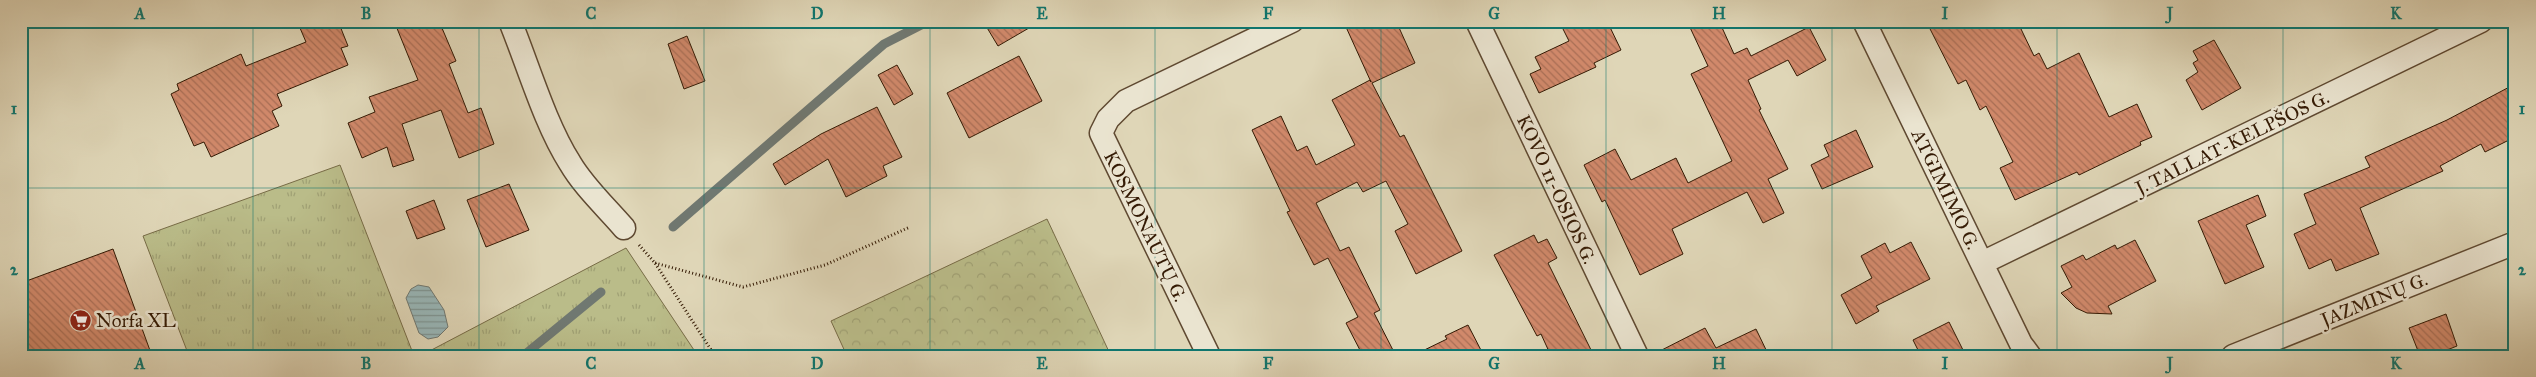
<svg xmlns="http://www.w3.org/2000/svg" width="2536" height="377" viewBox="0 0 2536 377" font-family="'IM FELL Great Primer',serif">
	<defs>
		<pattern id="grass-tufts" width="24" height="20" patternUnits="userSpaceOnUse" patternTransform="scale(1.25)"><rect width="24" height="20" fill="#babc89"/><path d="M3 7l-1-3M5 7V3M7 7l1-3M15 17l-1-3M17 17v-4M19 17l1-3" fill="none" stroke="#a0a175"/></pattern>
		<pattern id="park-crowns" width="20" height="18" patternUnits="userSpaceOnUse" patternTransform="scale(1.25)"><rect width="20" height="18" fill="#babc89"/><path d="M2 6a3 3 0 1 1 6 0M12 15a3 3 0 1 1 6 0" fill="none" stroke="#a0a175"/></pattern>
		<pattern id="water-rules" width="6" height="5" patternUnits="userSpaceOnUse" patternTransform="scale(1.25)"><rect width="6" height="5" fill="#98b7b9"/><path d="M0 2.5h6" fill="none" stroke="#7d9494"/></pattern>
		<pattern id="building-back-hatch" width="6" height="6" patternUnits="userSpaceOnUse" patternTransform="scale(1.25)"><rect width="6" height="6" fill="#d1896b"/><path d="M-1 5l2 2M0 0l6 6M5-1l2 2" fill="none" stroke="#aa6f56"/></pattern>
	</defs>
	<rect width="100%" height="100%" fill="#dfd6b7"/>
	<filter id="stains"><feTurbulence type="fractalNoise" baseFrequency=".004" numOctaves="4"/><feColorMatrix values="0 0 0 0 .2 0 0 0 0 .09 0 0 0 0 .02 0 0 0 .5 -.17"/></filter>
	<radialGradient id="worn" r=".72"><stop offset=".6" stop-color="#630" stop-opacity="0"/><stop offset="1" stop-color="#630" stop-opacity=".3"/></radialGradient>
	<!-- grass -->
	<path fill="url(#grass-tufts)" stroke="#776b46" d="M340 165 414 356H189L143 236Z
		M626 248 698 356H420Z"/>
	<!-- park -->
	<path fill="url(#park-crowns)" stroke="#776b46" d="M1047 219 1111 356H847L831 321Z"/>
	<!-- water -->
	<path fill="url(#water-rules)" stroke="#707871" d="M418 285 429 287 444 310 448 327 438 337 428 339 419 333 406 298 411 289Z"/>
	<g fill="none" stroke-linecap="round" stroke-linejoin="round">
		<!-- stream -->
		<path stroke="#707871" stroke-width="9" d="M673 227 884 44 929 21
			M523 356 601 292"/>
	</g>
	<!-- building -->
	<path fill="url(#building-back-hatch)" stroke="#341a04" d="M297 21H338L348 46 341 48 348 65 277 94 282 106 272 111 279 126 211 157 204 142 194 146 171 94 179 90 177 84 241 54 246 66 306 42Z
		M394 21H439L456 61 449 64 468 113 481 108 494 144 459 158 441 110 402 124 414 160 393 167 387 147 362 158 348 123 375 112 369 97 418 80Z
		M983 21H1041L998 46Z
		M1359 21H1396L1415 63 1372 83 1400 137 1404 135 1462 251 1416 274 1395 231 1408 224 1386 181 1363 192 1357 182 1316 203 1340 251 1349 247 1380 310 1374 313 1396 356H1363L1346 323 1358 317 1328 258 1314 265 1287 212 1290 211 1252 130 1281 116 1297 151 1307 146 1316 165 1355 145 1332 100 1370 80 1371 82 1346 27Z
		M1559 21H1607L1621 50 1594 63 1596 67 1539 93 1530 74 1541 69 1535 57 1569 41Z
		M1687 21H1719L1734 54 1747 48 1751 56 1809 27 1826 60 1797 76 1788 60 1748 80 1761 109 1759 110 1788 169 1768 179 1784 213 1763 223 1747 192 1672 229 1683 254 1640 275 1605 200 1602 202 1584 165 1615 149 1631 180 1676 158 1688 183 1732 161 1691 74 1708 66Z
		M1926 21H2021V29L2034 56 2039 53 2047 69 2079 53 2109 117 2137 104 2152 137 2140 142 2141 145 2079 175 2077 172 2015 200 2000 168 2013 162 1986 106 1980 110 1966 80 1958 84Z
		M687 36 705 81 684 89 668 44Z
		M2214 40 2241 88 2202 110 2186 80 2198 72 2193 63 2198 60 2193 51Z
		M1019 56 1042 101 969 138 947 93Z
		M897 65 913 94 894 105 878 75Z
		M2515 84V137L2485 152 2481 144 2440 166 2443 171 2360 208 2379 254 2336 271 2331 259 2309 269 2294 234 2316 224 2304 194 2370 167 2365 157 2447 120Z
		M877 107 902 157 883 166 887 176 846 197 828 159 785 185 773 164 821 134Z
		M1856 130 1873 167 1822 189 1811 165 1829 156 1824 145Z
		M509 184 529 230 486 247 467 200Z
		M2258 195 2266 216 2246 225 2264 267 2225 284 2198 221Z
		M434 200 445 229 417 239 406 211Z
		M1534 235 1538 243 1547 239 1557 258 1548 263 1594 356H1551L1541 334 1537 336 1494 255Z
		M2135 240 2156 281 2108 306 2112 314 2087 313 2076 308 2061 293 2072 287 2061 266 2083 255 2086 260 2115 245 2117 249Z
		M1911 242 1930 279 1876 306 1879 311 1856 324 1841 295 1872 278 1861 256 1885 243 1890 253Z
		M113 249 152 356H21V283Z
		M2446 314 2457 346 2432 356H2420L2409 328Z
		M1949 322 1966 356H1921L1913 340Z
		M1468 325 1484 356H1412L1447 339 1445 336Z
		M1705 328 1716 348 1756 329 1769 356H1650Z"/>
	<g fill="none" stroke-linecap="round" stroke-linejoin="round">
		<defs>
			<path id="street" d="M510 21C528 65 545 124 570 163 584 187 606 207 624 228
				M1477 21 1637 356
				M1864 21 2021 344 2030 356
				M1982 263 2481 21
				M1209 356 1101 133 1108 119 1126 101 1292 21
				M2233 356 2515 243"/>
		</defs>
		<!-- street casing -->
		<use href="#street" stroke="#5f4931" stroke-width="25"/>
		<!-- path -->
		<path stroke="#341a04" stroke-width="3" stroke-dasharray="1 2.5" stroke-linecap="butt" d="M639 245 655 263 715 356
			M655 263 743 287 825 265 910 227"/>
		<!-- street -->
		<use href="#street" stroke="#eae4d0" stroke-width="22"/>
	</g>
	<!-- grid -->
	<path fill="none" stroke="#0f766e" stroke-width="1" stroke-opacity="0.55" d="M253 21V356M479 21V356M704 21V356M930 21V356M1155 21V356M1381 21V356M1606 21V356M1832 21V356M2057 21V356M2283 21V356M21 188H2515"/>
	<!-- icons -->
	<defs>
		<symbol id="supermarket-disc" viewBox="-11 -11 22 22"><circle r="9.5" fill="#8f2418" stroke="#eae4d0"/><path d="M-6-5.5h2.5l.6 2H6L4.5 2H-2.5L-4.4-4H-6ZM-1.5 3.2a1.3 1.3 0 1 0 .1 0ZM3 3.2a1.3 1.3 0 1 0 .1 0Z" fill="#fff"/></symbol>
	</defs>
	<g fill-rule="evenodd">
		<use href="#supermarket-disc" x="68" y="308" width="25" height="25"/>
	</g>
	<g text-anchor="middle" stroke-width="5" stroke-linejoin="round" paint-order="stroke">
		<!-- street labels -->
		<g font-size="19" fill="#341a04" stroke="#eae4d0">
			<text transform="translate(2232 142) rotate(-26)" y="7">J. TALLAT-KELPŠOS G.</text>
			<text transform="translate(1557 189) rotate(65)" y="7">KOVO 11-OSIOS G.</text>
			<text transform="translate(1946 189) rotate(64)" y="7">ATGIMIMO G.</text>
			<text transform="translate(1146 226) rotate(64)" y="7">KOSMONAUTŲ G.</text>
			<text transform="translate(2374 299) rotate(-22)" y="7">JAZMINŲ G.</text>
		</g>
		<!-- poi labels -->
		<g font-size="19" fill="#341a04" stroke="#eae4d0" text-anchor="start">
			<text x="96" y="327">Norfa XL</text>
		</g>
	</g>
	<!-- margin -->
	<rect width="2536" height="377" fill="none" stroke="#dfd6b7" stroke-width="55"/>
	<rect x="28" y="28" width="2480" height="322" fill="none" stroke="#0f766e" stroke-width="2"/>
	<g font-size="16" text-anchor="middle" font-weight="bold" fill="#0f766e">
		<text x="140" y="19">A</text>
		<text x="366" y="19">B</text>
		<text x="591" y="19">C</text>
		<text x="817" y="19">D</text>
		<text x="1042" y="19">E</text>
		<text x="1268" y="19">F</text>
		<text x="1494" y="19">G</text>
		<text x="1719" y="19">H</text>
		<text x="1945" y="19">I</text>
		<text x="2170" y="19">J</text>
		<text x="2396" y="19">K</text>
		<text x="14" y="114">1</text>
		<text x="2522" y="114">1</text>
		<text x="14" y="275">2</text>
		<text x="2522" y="275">2</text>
		<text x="140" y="369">A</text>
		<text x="366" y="369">B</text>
		<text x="591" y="369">C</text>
		<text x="817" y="369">D</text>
		<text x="1042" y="369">E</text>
		<text x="1268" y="369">F</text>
		<text x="1494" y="369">G</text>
		<text x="1719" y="369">H</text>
		<text x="1945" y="369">I</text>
		<text x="2170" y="369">J</text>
		<text x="2396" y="369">K</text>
	</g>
	<rect width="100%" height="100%" filter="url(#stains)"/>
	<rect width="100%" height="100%" fill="url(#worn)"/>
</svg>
